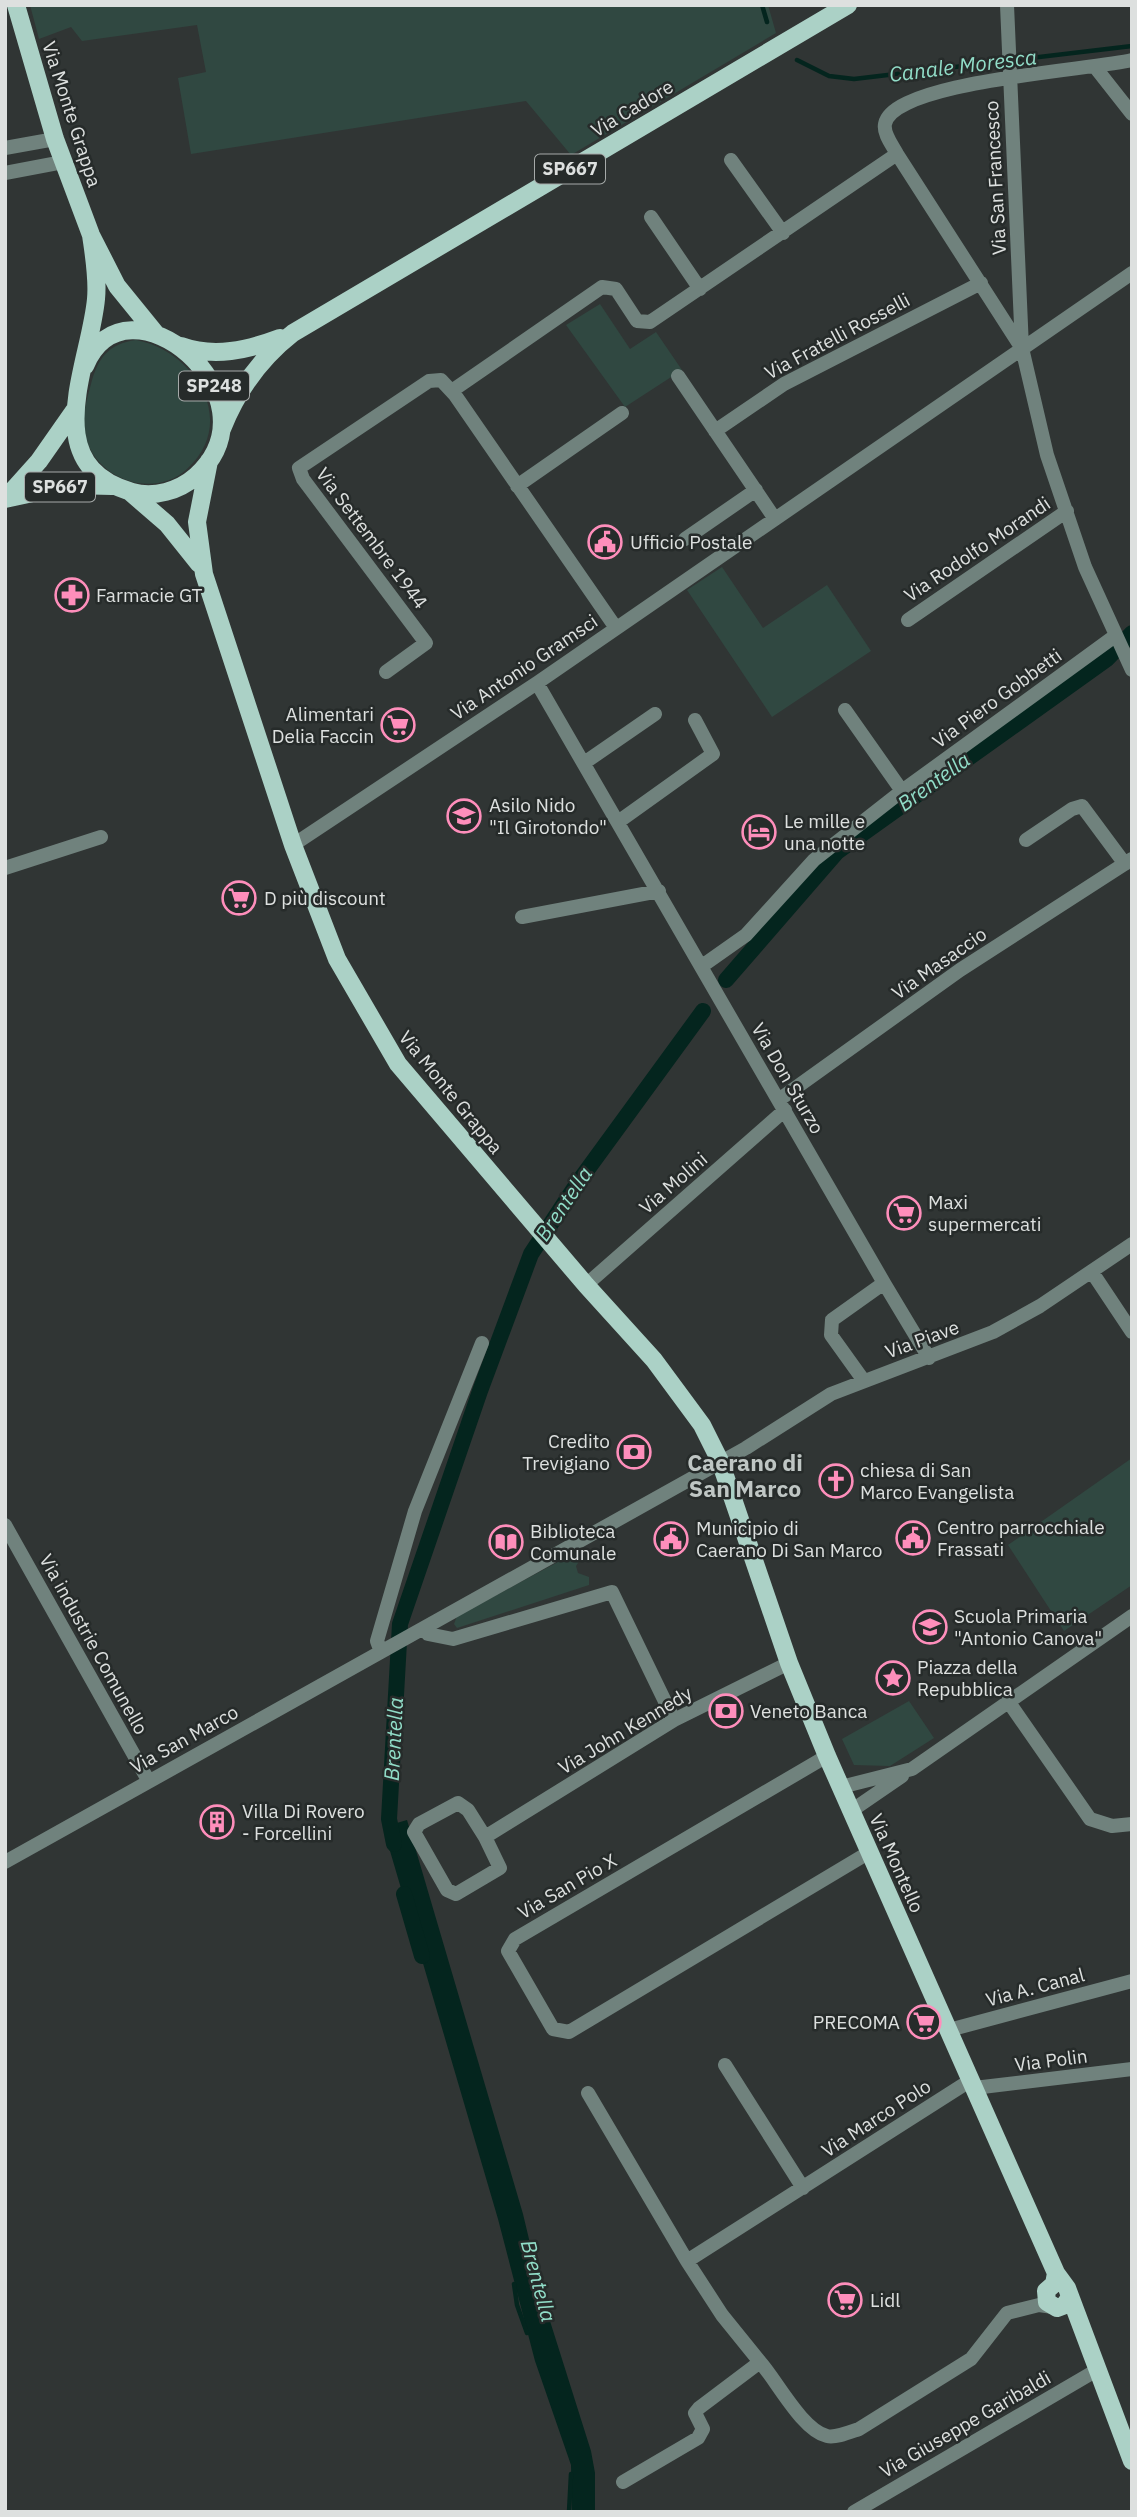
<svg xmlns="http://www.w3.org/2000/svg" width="1137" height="2517" viewBox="0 0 1137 2517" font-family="'IBM Plex Sans',sans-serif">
	<rect width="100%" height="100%" fill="#303534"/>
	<!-- green -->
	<path fill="#304841" d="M30 5H768L776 33 571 155 526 101 191 154 178 78 206 72 197 25 82 41 71 27 39 39Z
		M600 304 630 349 656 332 682 370 625 407 566 325Z
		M136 340C195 351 239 422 187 469 152 501 92 478 84 431 82 415 87 399 91 384 98 358 108 344 136 340Z
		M722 567 763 628 827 585 871 651 772 717 687 590Z
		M1132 1458V1585L1064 1631 1008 1545Z
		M573 1554 580 1560 576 1566 578 1573 589 1577V1585L457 1628 454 1624 457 1616Z
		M909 1701 934 1738 890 1766 854 1765 842 1739Z"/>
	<!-- water -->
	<path fill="#04251e" d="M407 1820 523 2214 544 2302 591 2451 595 2473V2512H572L571 2465 535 2361 498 2219 383 1827Z"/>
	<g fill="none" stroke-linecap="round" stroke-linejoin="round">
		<!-- stream -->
		<path stroke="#04251e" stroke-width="4.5" d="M762 5 767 22
			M797 60 829 76 854 79 1132 46
			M514 2284 517 2305 527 2333
			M569 2512 571 2474"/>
		<!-- canal -->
		<path stroke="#04251e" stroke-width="16" d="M726 980 837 852 1107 659 1132 633
			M394 1844 389 1819 400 1624 480 1391 531 1254 579 1181 703 1011
			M404 1894 422 1956"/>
		<!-- minor -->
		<path stroke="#70827d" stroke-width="14" d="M1007 5 1022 348 1047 455 1085 567 1132 670
			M1095 67 1132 114
			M5 148 55 139
			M731 160 783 233
			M5 173 63 162
			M651 217 700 289
			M1021 347 897 154C893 146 883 134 885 124 893 81 1092 70 1132 60
			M678 376 775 519
			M715 431 784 384 981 283
			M517 486 622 413
			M685 539 756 490
			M908 620 1067 511
			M616 628 455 395 456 388 602 287 616 289 637 321 650 322 897 154
			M386 672 426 643 303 479 299 468 429 381 441 380 455 395
			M537 683 884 1283
			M845 710 902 791
			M584 763 655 714
			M618 822 713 754 695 720
			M1026 840 1072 809 1082 806 1125 864
			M293 845 537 683 1132 273
			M5 868 101 837
			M522 917 659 891
			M702 966 746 935 814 860 902 791 1115 636
			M780 1099 960 970 1132 859
			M1092 1272 1132 1332
			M586 1285 785 1110
			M864 1381 831 1335 832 1320 884 1283 929 1358
			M5 1525 148 1780
			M424 1628 428 1634 453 1639 612 1592 674 1720
			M381 1652 377 1641 415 1511 482 1343
			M1008 1701 1090 1819 1112 1826 1132 1824
			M827 1756 515 1939 508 1951 553 2029 569 2032 868 1853
			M841 1787 912 1769 1132 1616
			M851 1811 902 1776
			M485 1837 500 1868 456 1894 447 1890 414 1832 419 1824 458 1803 468 1810 485 1837 674 1720 789 1663
			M5 1862 746 1448 831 1394 993 1332 1040 1306 1132 1244
			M949 2030 1132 1981
			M725 2065 803 2188
			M974 2088 1132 2069
			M588 2093 687 2261
			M760 2362C777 2381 802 2430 827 2436 836 2438 850 2432 859 2429L971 2359 1007 2313 1039 2305 1053 2307
			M623 2482 698 2438 703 2429 695 2413 699 2408 760 2362 722 2315 687 2261 971 2080
			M854 2512 1097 2370"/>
		<!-- major -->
		<path stroke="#abd1c6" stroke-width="18" d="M16 5 55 139 91 235 117 286 156 334
			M181 346C214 358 248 350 280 338
			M85 366C126 267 283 397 196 476 179 491 154 498 132 492 36 465 90 365 96 299 98 278 94 256 91 235
			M222 429C237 391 261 358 293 333L848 5
			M209 461 197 522 204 574 293 845 337 959 398 1064 586 1285 654 1360 702 1425 720 1461 789 1663 827 1756 1056 2273 1067 2288 1132 2461
			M130 492 167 524 199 564
			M5 499 70 485 112 486
			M5 499 39 461 74 411
			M1056 2273 1054 2284 1046 2291 1047 2302 1057 2308 1065 2305 1069 2298"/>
	</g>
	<!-- icons -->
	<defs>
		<symbol id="civic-ring" viewBox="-11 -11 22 22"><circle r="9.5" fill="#262b2a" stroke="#fe8ebb" stroke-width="1.5"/><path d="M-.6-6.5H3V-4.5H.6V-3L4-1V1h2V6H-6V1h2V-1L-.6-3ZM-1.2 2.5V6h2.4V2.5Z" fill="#fe8ebb"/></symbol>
		<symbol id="pharmacy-ring" viewBox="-11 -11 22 22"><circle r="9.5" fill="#262b2a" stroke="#fe8ebb" stroke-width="1.5"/><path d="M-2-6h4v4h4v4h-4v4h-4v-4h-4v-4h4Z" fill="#fe8ebb"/></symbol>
		<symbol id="supermarket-ring" viewBox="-11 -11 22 22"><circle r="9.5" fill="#262b2a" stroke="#fe8ebb" stroke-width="1.5"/><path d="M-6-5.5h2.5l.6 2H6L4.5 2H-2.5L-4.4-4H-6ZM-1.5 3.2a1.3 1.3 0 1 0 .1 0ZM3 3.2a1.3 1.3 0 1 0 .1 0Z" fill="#fe8ebb"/></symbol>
		<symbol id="school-ring" viewBox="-11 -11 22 22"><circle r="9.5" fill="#262b2a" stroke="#fe8ebb" stroke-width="1.5"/><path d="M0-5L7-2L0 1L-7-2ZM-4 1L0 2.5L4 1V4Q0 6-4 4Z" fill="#fe8ebb"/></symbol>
		<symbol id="hotel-ring" viewBox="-11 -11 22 22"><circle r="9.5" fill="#262b2a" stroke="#fe8ebb" stroke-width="1.5"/><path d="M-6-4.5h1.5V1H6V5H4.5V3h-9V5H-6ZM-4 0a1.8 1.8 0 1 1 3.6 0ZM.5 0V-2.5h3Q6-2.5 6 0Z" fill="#fe8ebb"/></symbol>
		<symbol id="bank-ring" viewBox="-11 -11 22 22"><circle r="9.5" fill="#262b2a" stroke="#fe8ebb" stroke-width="1.5"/><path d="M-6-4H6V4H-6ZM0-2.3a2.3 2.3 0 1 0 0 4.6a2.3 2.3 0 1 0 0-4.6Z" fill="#fe8ebb"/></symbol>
		<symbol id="church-ring" viewBox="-11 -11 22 22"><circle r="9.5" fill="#262b2a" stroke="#fe8ebb" stroke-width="1.5"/><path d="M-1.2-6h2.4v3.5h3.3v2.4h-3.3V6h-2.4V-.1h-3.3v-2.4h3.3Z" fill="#fe8ebb"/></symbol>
		<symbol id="library-ring" viewBox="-11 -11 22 22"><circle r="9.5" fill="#262b2a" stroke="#fe8ebb" stroke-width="1.5"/><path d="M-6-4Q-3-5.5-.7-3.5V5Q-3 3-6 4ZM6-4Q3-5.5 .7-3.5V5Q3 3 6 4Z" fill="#fe8ebb"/></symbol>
		<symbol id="sight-ring" viewBox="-11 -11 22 22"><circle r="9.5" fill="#262b2a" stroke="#fe8ebb" stroke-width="1.5"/><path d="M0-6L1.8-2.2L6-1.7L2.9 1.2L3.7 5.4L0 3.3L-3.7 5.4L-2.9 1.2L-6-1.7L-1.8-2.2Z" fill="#fe8ebb"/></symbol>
		<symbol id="building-ring" viewBox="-11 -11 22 22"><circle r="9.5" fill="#262b2a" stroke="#fe8ebb" stroke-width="1.5"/><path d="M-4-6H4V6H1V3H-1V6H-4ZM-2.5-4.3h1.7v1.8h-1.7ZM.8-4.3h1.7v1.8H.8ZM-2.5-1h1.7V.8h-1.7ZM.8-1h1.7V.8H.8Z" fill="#fe8ebb"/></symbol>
	</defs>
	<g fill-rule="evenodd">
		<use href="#civic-ring" x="586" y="523" width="38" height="38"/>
		<use href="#pharmacy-ring" x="53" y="576" width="38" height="38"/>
		<use href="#supermarket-ring" x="379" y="706" width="38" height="38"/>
		<use href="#school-ring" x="445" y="797" width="38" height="38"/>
		<use href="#hotel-ring" x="740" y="813" width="38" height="38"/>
		<use href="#supermarket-ring" x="220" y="879" width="38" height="38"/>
		<use href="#supermarket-ring" x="885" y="1194" width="38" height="38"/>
		<use href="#bank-ring" x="615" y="1433" width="38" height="38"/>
		<use href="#church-ring" x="817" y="1462" width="38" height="38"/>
		<use href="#civic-ring" x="894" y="1519" width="38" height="38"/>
		<use href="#civic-ring" x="652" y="1520" width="38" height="38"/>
		<use href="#library-ring" x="487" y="1523" width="38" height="38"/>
		<use href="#school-ring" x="911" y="1608" width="38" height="38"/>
		<use href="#sight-ring" x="874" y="1659" width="38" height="38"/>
		<use href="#bank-ring" x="707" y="1692" width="38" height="38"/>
		<use href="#building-ring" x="198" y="1803" width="38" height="38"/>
		<use href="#supermarket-ring" x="905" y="2003" width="38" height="38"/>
		<use href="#supermarket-ring" x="826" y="2281" width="38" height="38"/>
	</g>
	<g text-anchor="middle" stroke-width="5" stroke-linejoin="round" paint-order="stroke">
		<!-- shield labels -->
		<g fill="#262b2a" stroke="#a6aaa9" stroke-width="2">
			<rect x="535" y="154.5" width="70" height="29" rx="5"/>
			<rect x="179" y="371.5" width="70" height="29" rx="5"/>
			<rect x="25" y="472.5" width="70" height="29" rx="5"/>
		</g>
		<g font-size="18" font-weight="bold" fill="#dde0df">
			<text x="570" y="175">SP667</text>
			<text x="214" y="392">SP248</text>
			<text x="60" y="493">SP667</text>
		</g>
		<!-- street labels -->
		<g font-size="19" fill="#dde0df" stroke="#262b2a">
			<text transform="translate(632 108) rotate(-31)" y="7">Via Cadore</text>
			<text transform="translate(72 114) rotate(72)" y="7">Via Monte Grappa</text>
			<text transform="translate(995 178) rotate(-93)" y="7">Via San Francesco</text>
			<text transform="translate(837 336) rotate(-28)" y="7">Via Fratelli Rosselli</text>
			<text transform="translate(372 538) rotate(53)" y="7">Via Settembre 1944</text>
			<text transform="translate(977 549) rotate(-34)" y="7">Via Rodolfo Morandi</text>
			<text transform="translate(524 667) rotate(-34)" y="7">Via Antonio Gramsci</text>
			<text transform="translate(997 698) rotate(-36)" y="7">Via Piero Gobbetti</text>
			<text transform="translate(939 963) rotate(-35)" y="7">Via Masaccio</text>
			<text transform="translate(788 1078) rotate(60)" y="7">Via Don Sturzo</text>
			<text transform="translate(451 1092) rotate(51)" y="7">Via Monte Grappa</text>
			<text transform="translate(673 1183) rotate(-41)" y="7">Via Molini</text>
			<text transform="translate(922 1339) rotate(-20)" y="7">Via Piave</text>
			<text transform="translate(94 1644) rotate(61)" y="7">Via industrie Comunello</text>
			<text transform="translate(625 1730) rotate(-31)" y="7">Via John Kennedy</text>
			<text transform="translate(184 1739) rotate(-29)" y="7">Via San Marco</text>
			<text transform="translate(897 1863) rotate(66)" y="7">Via Montello</text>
			<text transform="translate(567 1886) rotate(-30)" y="7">Via San Pio X</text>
			<text transform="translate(1035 1987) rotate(-15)" y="7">Via A. Canal</text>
			<text transform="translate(1051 2060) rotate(-7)" y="7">Via Polin</text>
			<text transform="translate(876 2118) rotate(-33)" y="7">Via Marco Polo</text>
			<text transform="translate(965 2424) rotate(-30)" y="7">Via Giuseppe Garibaldi</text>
		</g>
		<!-- poi labels -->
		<g font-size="19" fill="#dde0df" stroke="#262b2a" text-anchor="start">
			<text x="630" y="549">Ufficio Postale</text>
			<text x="96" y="602">Farmacie GT</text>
			<text x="374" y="721" text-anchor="end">Alimentari<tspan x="374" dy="22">Delia Faccin</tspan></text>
			<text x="489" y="812">Asilo Nido<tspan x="489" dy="22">"Il Girotondo"</tspan></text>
			<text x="784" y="828">Le mille e<tspan x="784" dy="22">una notte</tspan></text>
			<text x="264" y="905">D più discount</text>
			<text x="928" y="1209">Maxi<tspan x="928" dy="22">supermercati</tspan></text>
			<text x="610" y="1448" text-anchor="end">Credito<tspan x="610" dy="22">Trevigiano</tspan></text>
			<text x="860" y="1477">chiesa di San<tspan x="860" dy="22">Marco Evangelista</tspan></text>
			<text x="937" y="1534">Centro parrocchiale<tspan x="937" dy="22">Frassati</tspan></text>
			<text x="696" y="1535">Municipio di<tspan x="696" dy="22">Caerano Di San Marco</tspan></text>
			<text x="530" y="1538">Biblioteca<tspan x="530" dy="22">Comunale</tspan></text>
			<text x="954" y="1623">Scuola Primaria<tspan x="954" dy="22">"Antonio Canova"</tspan></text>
			<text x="917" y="1674">Piazza della<tspan x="917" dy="22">Repubblica</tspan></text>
			<text x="750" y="1718">Veneto Banca</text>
			<text x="242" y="1818">Villa Di Rovero<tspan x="242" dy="22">- Forcellini</tspan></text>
			<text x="900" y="2029" text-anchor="end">PRECOMA</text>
			<text x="870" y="2307">Lidl</text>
		</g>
		<!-- water labels -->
		<g font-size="21" font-style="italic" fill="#91ddc8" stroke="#262b2a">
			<text transform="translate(963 66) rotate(-7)" y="7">Canale Moresca</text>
			<text transform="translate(934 782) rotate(-36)" y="7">Brentella</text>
			<text transform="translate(564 1204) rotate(-56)" y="7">Brentella</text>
			<text transform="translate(394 1739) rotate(-87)" y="7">Brentella</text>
			<text transform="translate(538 2281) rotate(75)" y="7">Brentella</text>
		</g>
		<!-- quarter labels -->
		<g font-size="23" font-weight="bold" fill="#bfc6c4" stroke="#262b2a">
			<text x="745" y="1471">Caerano di<tspan x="745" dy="26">San Marco</tspan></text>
		</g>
	</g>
	<!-- border -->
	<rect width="1137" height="2517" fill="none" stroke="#dde0df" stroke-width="14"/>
</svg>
